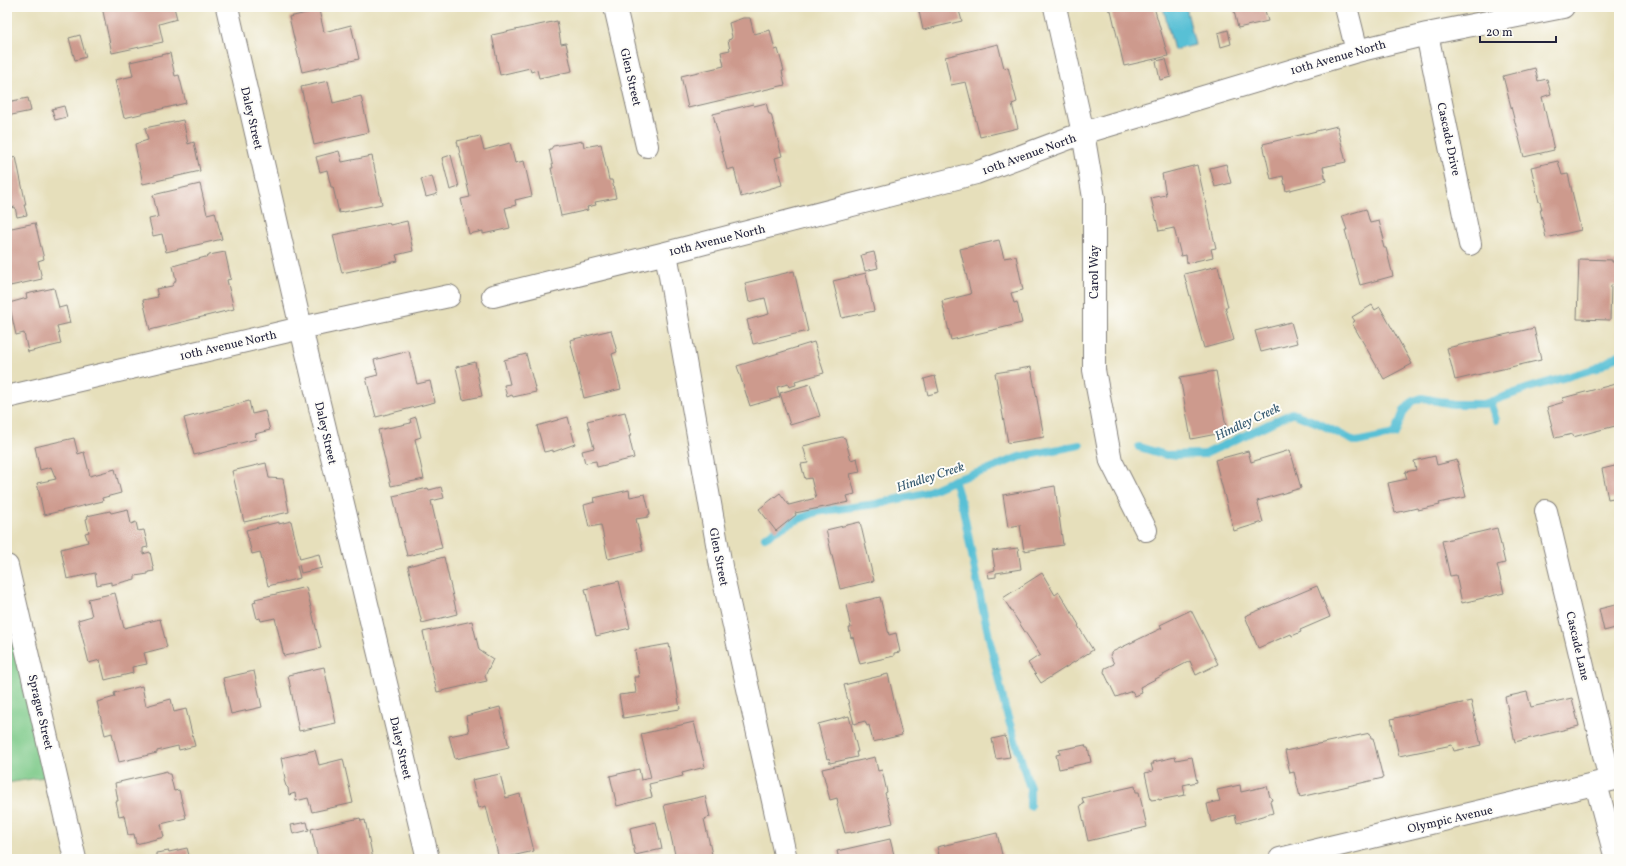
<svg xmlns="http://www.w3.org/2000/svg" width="1626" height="866" viewBox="0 0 1626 866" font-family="Vollkorn,serif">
	<rect width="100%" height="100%" fill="#fdfcf7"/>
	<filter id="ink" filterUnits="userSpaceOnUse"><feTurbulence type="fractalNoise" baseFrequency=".025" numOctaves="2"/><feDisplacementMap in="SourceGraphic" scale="8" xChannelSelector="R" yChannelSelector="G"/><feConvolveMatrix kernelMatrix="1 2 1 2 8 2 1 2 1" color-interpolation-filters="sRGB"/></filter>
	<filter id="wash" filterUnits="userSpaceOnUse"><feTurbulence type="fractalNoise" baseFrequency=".012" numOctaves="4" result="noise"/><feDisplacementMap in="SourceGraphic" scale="16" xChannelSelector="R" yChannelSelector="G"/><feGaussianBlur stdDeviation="0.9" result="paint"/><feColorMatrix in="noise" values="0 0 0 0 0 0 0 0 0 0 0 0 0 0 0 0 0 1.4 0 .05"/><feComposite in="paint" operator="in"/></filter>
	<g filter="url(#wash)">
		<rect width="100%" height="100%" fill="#e6dfbb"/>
		<!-- green -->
		<path fill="#7bc988" stroke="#4e7662" d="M23 632 56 775 7 783V634Z"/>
		<!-- water -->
		<path fill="#58c0d5" stroke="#3d7188" d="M1163 7H1186L1195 45 1174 50Z"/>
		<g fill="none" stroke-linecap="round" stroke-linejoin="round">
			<!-- stream -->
			<path stroke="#58c0d5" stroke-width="8" d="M1490 402 1496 420
				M1139 447 1166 455 1205 454 1292 413 1318 423 1356 442 1395 434 1404 411 1413 401 1422 398 1453 404H1484L1532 387 1597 368 1619 355
				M954 480 963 509 981 601 1005 708 1030 788V806
				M765 537 788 524 816 512 876 504 925 493 954 480 987 470 1019 457 1080 445"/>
		</g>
		<g id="blocks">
			<!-- building -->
			<path fill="#cd9a8d" d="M102 7H174L177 19 159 24 163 42 112 53Z
				M918 7H958L962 21 923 30Z
				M1108 7H1154L1168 56 1124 66 1111 10 1109 11Z
				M1233 7H1264L1268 21 1238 28Z
				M319 10 324 32 351 25 359 59 302 72 289 17Z
				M743 18H750L754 34 770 30 775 50 778 49 784 71H782L785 85 688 108 681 76 724 66 721 52 730 50 728 40 731 39 732 37 729 23Z
				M557 21 561 44 566 43 572 71 539 78 537 70 531 72 530 68 500 75 492 35Z
				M1228 30 1231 44 1221 47 1218 33Z
				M80 35 86 57 75 60 69 38Z
				M998 44 1004 68 1008 67 1017 102 1012 104 1018 128 980 137 966 82 951 85 945 57Z
				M170 53 175 76 179 75 186 103 124 118 115 80 133 76 130 62Z
				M1166 59 1171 77 1160 80 1156 61Z
				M1535 68 1538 81 1547 79 1551 94 1542 97 1554 150 1524 157 1503 76Z
				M328 81 333 103 361 96 369 132 314 145 301 87Z
				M28 98 31 111 7 116V102Z
				M766 103 769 114H771L782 156 775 158 782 185 741 197 734 168 727 170 713 114 753 104 754 106Z
				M64 106 67 117 55 120 52 109Z
				M183 120 188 144 194 142 200 171 143 184 135 144 148 140 145 128Z
				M1337 126 1346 162 1323 167 1326 181 1286 191 1283 176 1271 179 1263 144Z
				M480 136 484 150 510 143 515 163 524 161 532 196 515 200 516 205 505 208 510 228 483 234V231L469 234 461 199 470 197 457 141Z
				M583 141 584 147 601 144 609 180H612L616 198 595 202 596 205 587 207 588 210 561 216 551 168H553L549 149H551L553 146Z
				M7 150 9 159 16 157 26 205H24L27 215 17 217 15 207 7 209Z
				M339 151 342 162 372 156 382 204 339 213 333 187H331L327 170 320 172 316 157Z
				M451 155 459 187 450 190 442 158Z
				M1558 161 1562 175 1568 174 1581 230 1546 238 1540 209H1542L1540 202H1539L1531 167Z
				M1226 164 1231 183 1215 187 1210 168Z
				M1197 165 1216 248 1211 249 1213 257 1187 263 1186 255 1181 256 1174 228 1159 231 1151 198 1166 195 1162 174Z
				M432 176 437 194 426 197 421 179Z
				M200 184 207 214 215 212 222 239 166 252 162 234 153 236 149 219 158 217 153 195Z
				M1366 209 1370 223 1379 221 1384 239 1382 240 1384 248H1386L1393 276 1360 285 1345 230H1347L1342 216Z
				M407 221 413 251 396 255 398 261 342 273 333 235 389 223 390 225Z
				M35 223 44 259 38 261 42 279 10 286 7 274V229Z
				M999 240 1004 258 1016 256 1023 290 1011 293 1014 303 1017 302 1022 323 951 340 942 301 971 294 960 249Z
				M225 252 231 279 227 280 234 309 150 330 143 300 158 297 156 289 172 286 176 280 173 266 209 256V255Z
				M874 252 878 268 865 271 861 255Z
				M1579 259 1612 260V262H1619V286L1611 285 1610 320 1577 319Z
				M1218 266 1228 307H1225L1234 340 1204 348 1184 274Z
				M794 271 808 331 753 344 747 320 769 314 765 298 749 302 745 283Z
				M866 273 874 311 842 318 833 281Z
				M54 288 59 308 66 306 70 323 57 326 61 344 28 352 24 333 16 335 9 303 27 298 26 294Z
				M1372 305 1375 310 1380 307 1412 364 1384 379 1352 323 1355 321 1352 317Z
				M1291 322 1297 343 1261 352 1255 331Z
				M1534 328 1541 360 1455 380 1447 348Z
				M611 330 617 352 612 354 621 389 584 398 570 340Z
				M814 342 824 373 795 381 796 385 789 387 788 384 777 387 780 397 750 406 737 366Z
				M409 351 417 384 430 381 435 402 376 417 366 378 378 375 374 360Z
				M526 354 536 392 513 397 512 395 507 397 504 385 510 384 504 360Z
				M475 362 482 396 463 400 456 367Z
				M1031 367 1044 437 1008 443 995 373Z
				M1216 371 1227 432 1191 439 1180 377Z
				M935 376 939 392 928 395 924 379Z
				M1619 383V425L1573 437V434L1555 438 1547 407 1564 402 1563 398Z
				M810 384 820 416 790 425 780 393Z
				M249 401 252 414 265 411 270 430 255 434 256 439 194 455 184 418Z
				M625 412 631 436H629L634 458 597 467 596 461 585 463 582 451 594 448 587 421Z
				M416 417 421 437 415 439 424 479 391 486 378 430 411 423 410 419Z
				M568 417 575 444 553 452V450L544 452 537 426Z
				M842 437 845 438 851 460 857 458 860 472 850 474 855 494 847 496 849 502 795 513 796 515 776 531 759 509 780 493 789 505 816 498 811 478 805 479 801 464 808 463 803 446Z
				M74 438 78 454 84 452 90 476 115 469 121 493 102 498 103 501 44 515 37 483 56 479 51 467 40 470 35 447Z
				M1290 450 1301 488 1257 501 1263 522 1234 531 1215 460 1248 451 1251 462Z
				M1435 456 1437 465 1457 460 1466 497 1439 503 1440 505 1418 510 1417 508 1395 513 1388 483 1407 479 1405 472 1416 470 1414 461Z
				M266 463 269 478 283 479 289 512 244 522 232 471Z
				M1619 465V497L1608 499 1602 469Z
				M1055 486 1063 545 1024 551 1020 525 1008 527 1003 495Z
				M441 487 444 498 431 501 442 548 407 556 393 496 428 488 429 490Z
				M629 490 630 497 645 494 650 514 648 515V517L636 519 643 551 608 559 601 525 589 527 584 505 595 502 594 498Z
				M128 509 131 524 136 522 138 531 144 530 148 547 143 548V554L150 552 154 571 148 572V574L135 576V579L111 585V582L97 585 95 573 67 579 61 549 88 542 85 533 89 532 86 519 88 518 87 516 110 511 111 513Z
				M291 521 300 559 319 554 322 568 301 573 299 565 297 566 300 578 268 586 260 552 252 554 246 530 279 522V524Z
				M860 522 874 581 840 589 826 530Z
				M1497 528 1505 563 1497 565 1504 593 1462 603 1456 575 1450 576 1442 541Z
				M1018 548 1021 569 996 573V577L989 578 988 572 995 570 992 551Z
				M444 557 457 614 422 623 408 566Z
				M1042 573 1055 595 1059 592 1079 625 1078 626 1093 650 1041 683 1028 663 1040 655 1003 598Z
				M619 581 630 628 596 636 585 589Z
				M1317 586 1330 617 1300 630 1301 632 1292 636 1291 634 1258 648 1245 616Z
				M306 587 321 648 284 656 275 618 261 621 260 618 257 619 253 603 256 602 255 599Z
				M115 593 124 628 160 619 167 647 144 653 147 664 132 667 133 673 105 680 100 660 89 663 78 620 92 616 88 599Z
				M880 597 889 635 896 633 900 652 894 653V656L860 664 853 637 851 638 849 628H851L846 605Z
				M1619 604V627L1604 631 1599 609Z
				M1191 610 1218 664 1196 675 1190 661 1140 687 1142 693 1135 696 1132 691 1116 697 1104 672 1105 668 1114 664 1110 655 1112 652 1162 628 1160 625Z
				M472 621 479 650 493 659 485 676 487 681 437 692 423 632Z
				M669 644 680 709 623 718 619 695 636 693 634 677H639L635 650Z
				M324 667 336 723 299 731 288 675Z
				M254 671 262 707 231 714 223 678Z
				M888 674 902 735 873 742 869 725 867 726 865 721 854 724 844 685Z
				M142 686 146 706 171 699 174 712 186 709 195 746 179 750 178 746 157 751V753L119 762 112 733 105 735 97 702 115 697 114 693Z
				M1527 692 1531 707 1572 698 1579 726 1515 742 1505 697Z
				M1471 701 1481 745 1454 751 1452 745 1399 756 1391 719Z
				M500 707 509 747 455 759 449 736 469 732 466 716Z
				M849 716 858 752H856L857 757 830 763 829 758 827 759 818 724Z
				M694 722 705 767 682 773 683 776 649 784 652 797 617 806 610 776 639 769 641 780 651 778 641 734Z
				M1370 733 1371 738H1373L1383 778 1300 797 1294 772 1290 773 1285 751Z
				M1005 736 1010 757 996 759 992 739Z
				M1085 745 1086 748H1088L1091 762 1059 769 1056 755 1060 754 1059 750Z
				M315 750 319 765 343 759 353 803 312 812 308 798 296 801 295 793 289 795 288 788 286 786 284 780 285 778 281 758Z
				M875 757 878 771 882 770 887 792 885 793 893 823 851 833V832L845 833 837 804 838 803 837 798 830 800 822 769Z
				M1175 757 1176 760 1192 757 1197 782 1183 785 1185 795 1159 800V799L1151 800 1145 773 1153 771 1151 764H1154L1153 762Z
				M167 771 168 774H170L174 791 179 790 186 818 161 824 164 837 136 844 134 834 128 835 124 815 119 816 116 801H118L115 783Z
				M500 774 506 798 520 794 534 851 499 859 486 806 479 808 472 780Z
				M1240 785 1241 792 1267 786 1270 797H1271L1272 800 1270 801 1273 813 1237 823 1235 815 1211 822 1207 804 1220 801 1217 790Z
				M1135 786 1136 792H1139L1147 827 1088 841 1080 805 1084 804 1082 798Z
				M705 796 710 817 704 819 713 859H676L664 805Z
				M360 818 361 821 365 820 373 859H318L311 829Z
				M307 822 309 830 293 834 291 825Z
				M656 822 662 849 635 855 630 828Z
				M997 833 1003 859H940L937 847Z
				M890 839 895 859H839L837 851Z
				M187 848 190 859H145L156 856V853L169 851V852Z"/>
		</g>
	</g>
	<g filter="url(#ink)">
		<use href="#blocks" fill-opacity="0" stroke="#84807b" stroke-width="1"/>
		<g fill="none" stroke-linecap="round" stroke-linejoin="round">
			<defs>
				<path id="minor" d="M227 7 301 328 428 859
					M615 7 647 146
					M1055 7 1083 133 1094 198V370L1111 461 1146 530
					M1346 7 1357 51
					M1427 34 1470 244
					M666 253 722 572 786 859
					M493 296 666 253 976 173 1083 133 1357 51 1427 34 1563 7
					M7 397 301 328 449 296
					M1546 511 1610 780
					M7 566 75 859
					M1596 784 1616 859
					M1280 859 1619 778"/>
			</defs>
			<!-- minor casing -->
			<use href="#minor" stroke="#84807b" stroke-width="24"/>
			<!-- minor -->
			<use href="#minor" stroke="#fff" stroke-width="22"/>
		</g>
	</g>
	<g text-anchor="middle" stroke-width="4" stroke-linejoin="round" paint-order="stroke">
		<!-- street labels -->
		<g font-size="12" fill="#22223b" stroke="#fdfcf7">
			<text transform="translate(1338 57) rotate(-16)" y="4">10th Avenue North</text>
			<text transform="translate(631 77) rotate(77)" y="4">Glen Street</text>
			<text transform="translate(252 118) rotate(77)" y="4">Daley Street</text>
			<text transform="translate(1449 139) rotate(78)" y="4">Cascade Drive</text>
			<text transform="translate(1029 154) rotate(-20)" y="4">10th Avenue North</text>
			<text transform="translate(717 240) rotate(-14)" y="4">10th Avenue North</text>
			<text transform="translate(1094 272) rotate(-90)" y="4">Carol Way</text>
			<text transform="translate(228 345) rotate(-13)" y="4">10th Avenue North</text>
			<text transform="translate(326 433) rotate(77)" y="4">Daley Street</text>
			<text transform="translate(719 557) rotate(79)" y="4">Glen Street</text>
			<text transform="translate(1578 646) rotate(77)" y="4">Cascade Lane</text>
			<text transform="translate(41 712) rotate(77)" y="4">Sprague Street</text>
			<text transform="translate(401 748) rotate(77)" y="4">Daley Street</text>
			<text transform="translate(1450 819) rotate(-13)" y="4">Olympic Avenue</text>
		</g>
		<!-- water labels -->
		<g font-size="13" font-style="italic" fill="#355971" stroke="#fdfcf7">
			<text transform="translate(1247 421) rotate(-25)" y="5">Hindley Creek</text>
			<text transform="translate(930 476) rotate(-18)" y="5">Hindley Creek</text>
		</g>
	</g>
	<!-- margin -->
	<rect width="1626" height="866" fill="none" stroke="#fdfcf7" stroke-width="24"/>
	<!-- scale -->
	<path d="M1480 36v6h76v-6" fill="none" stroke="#22223b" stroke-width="2"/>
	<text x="1486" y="36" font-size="12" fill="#22223b" stroke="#fdfcf7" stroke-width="3" paint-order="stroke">20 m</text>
</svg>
